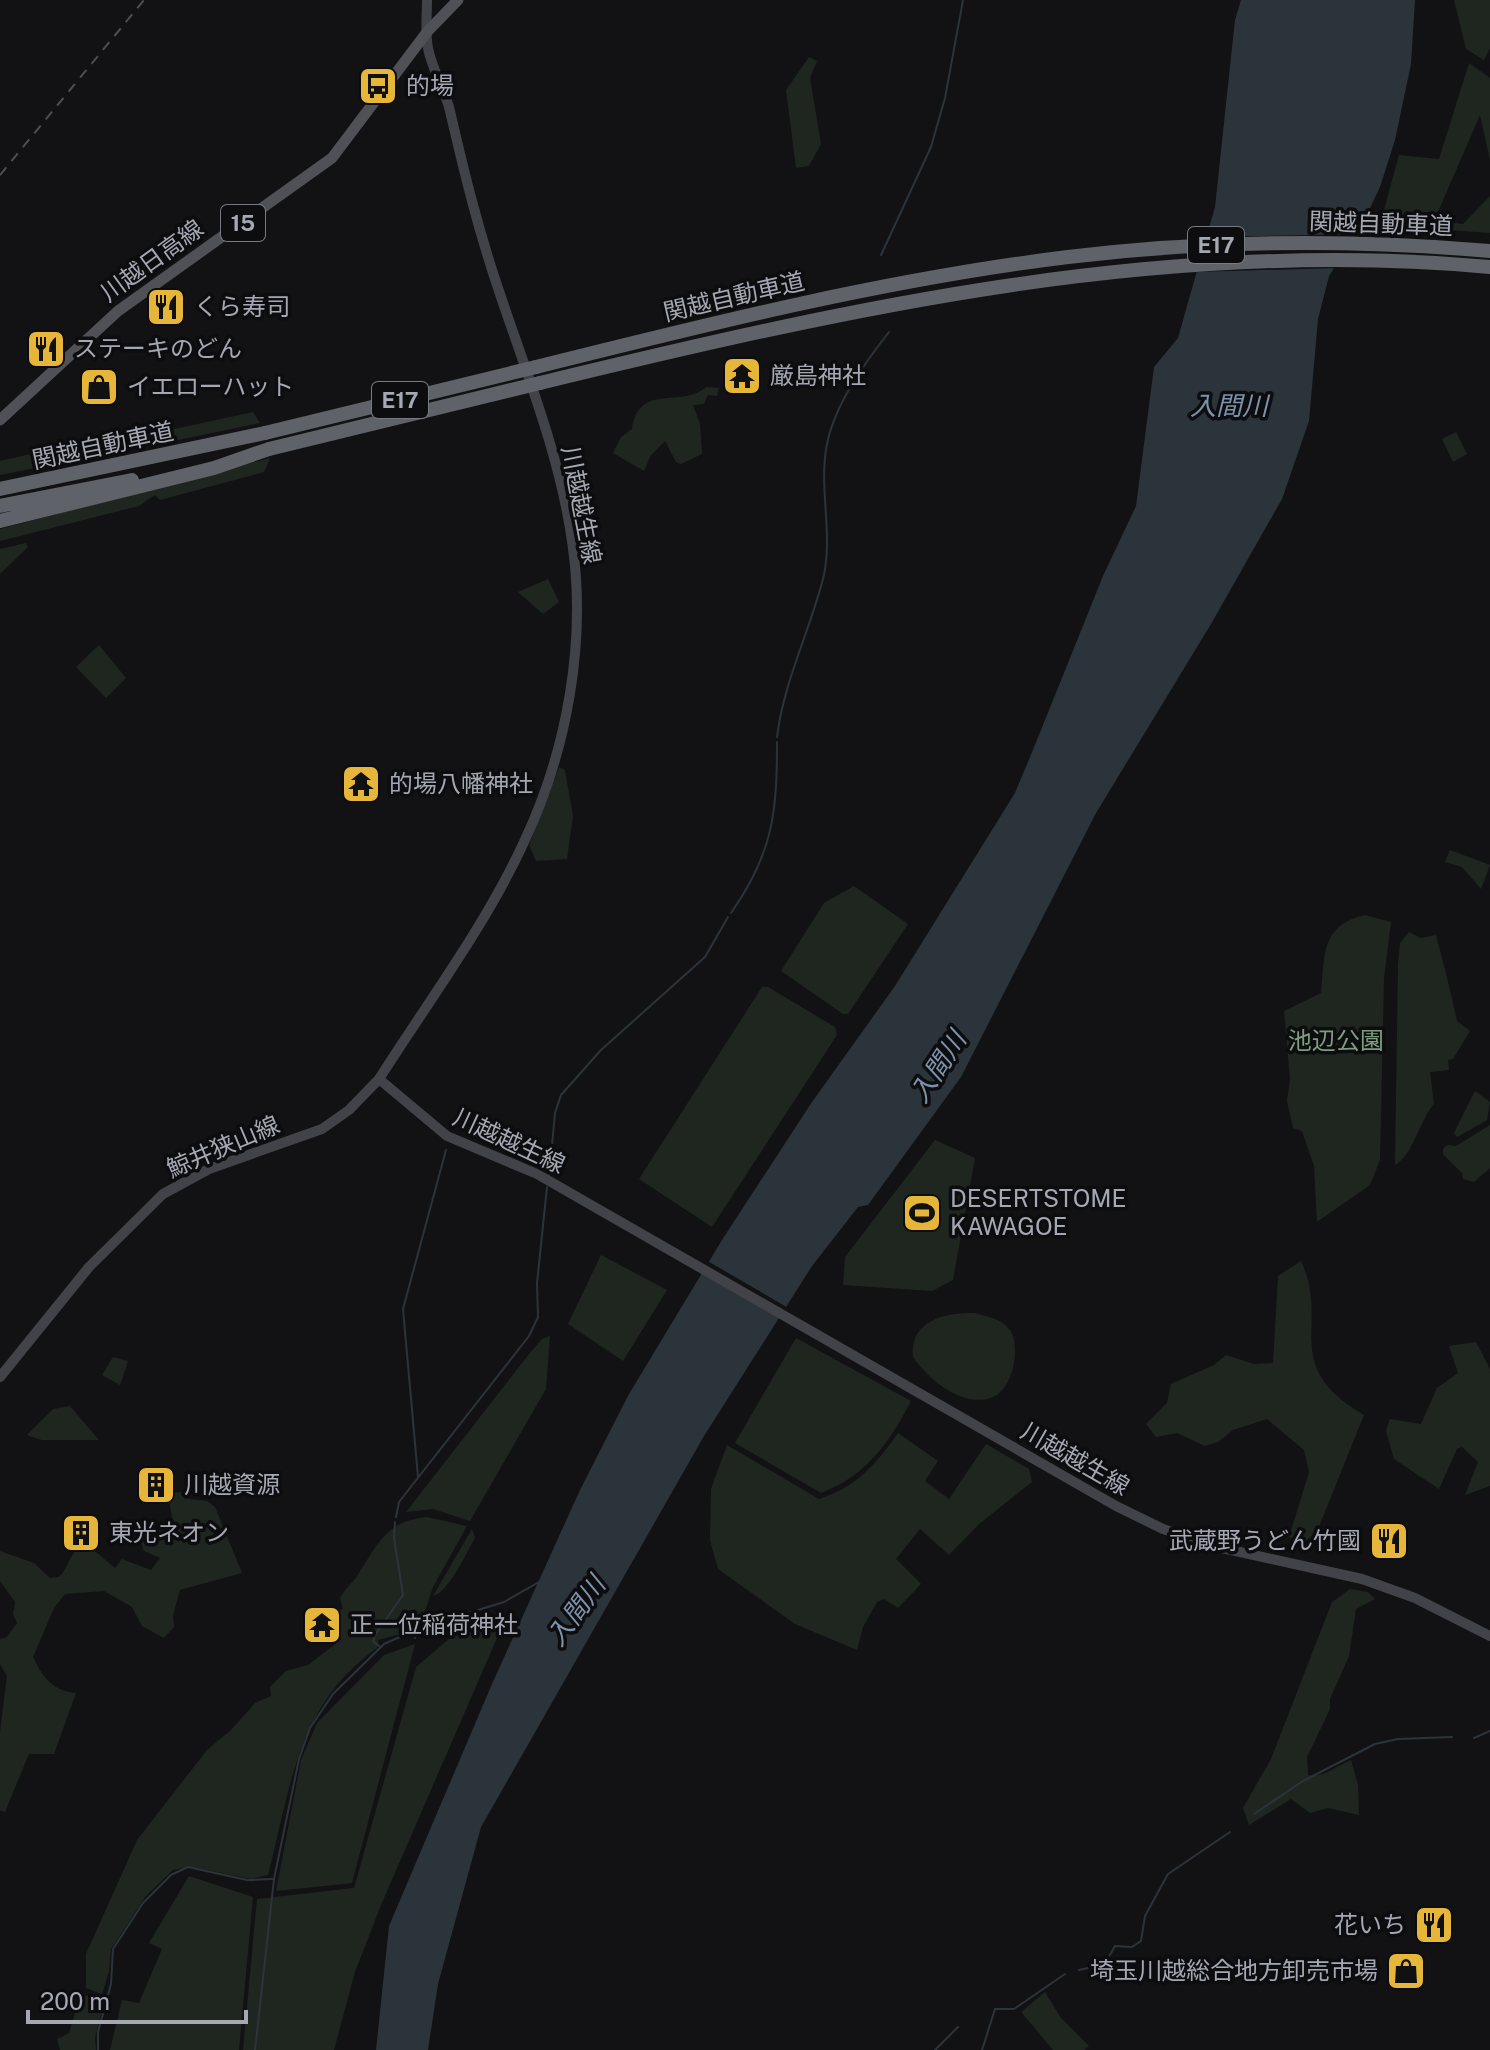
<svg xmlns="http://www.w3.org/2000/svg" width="1490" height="2050" viewBox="0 0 1490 2050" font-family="'Public Sans','Noto Sans JP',sans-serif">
	<rect width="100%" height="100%" fill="#121214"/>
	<!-- green -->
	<path fill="#1f2620" d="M1454 0H1490V48L1484 60 1466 49Z
		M809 57 817 61 810 78 821 144 809 166 796 168 786 90Z
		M1469 63 1490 78V160L1480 115 1434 221 1463 224 1490 196V233L1380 225 1399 155 1439 159Z
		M706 387 719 388 717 396 708 395 704 404 693 405 700 424 702 454 681 464 676 462 665 441 651 455 644 471 613 453 621 437 632 429C639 382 681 409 706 387Z
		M253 412 260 423 145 447 144 444 147 435Z
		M1456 432 1467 454 1453 462 1442 439Z
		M131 438 137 448 0 475V461L4 460 40 452 75 455 100 444Z
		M270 458 264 472 160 500 155 495 139 506 0 541V529Z
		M26 543 28 547 0 574V549Z
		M548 579 559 602 543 614 518 592Z
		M99 645 126 678 106 698 76 667Z
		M559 767 565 770 573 816 567 859 536 861 529 845Z
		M1450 850 1490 865 1481 889 1462 867 1445 862Z
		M854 886 908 924 848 1014H843L781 971 824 903Z
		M1365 915 1391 922 1384 978 1380 1160 1370 1185 1317 1222 1314 1166 1302 1131 1293 1128 1287 1101 1290 1079 1284 1011 1321 993C1325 957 1320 925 1365 915Z
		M1409 932 1421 938 1436 935C1443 962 1451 992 1457 1021L1470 1031 1453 1059 1448 1060 1449 1070 1430 1072 1434 1104C1419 1121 1414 1154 1395 1165L1398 964 1400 943Z
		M762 987H768L835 1027 837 1035 712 1227 639 1179Z
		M1475 1091 1490 1102 1487 1120 1457 1137 1454 1133Z
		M1490 1125V1168L1474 1182 1463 1179 1462 1173 1443 1154V1149L1447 1145 1456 1146Z
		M935 1140 975 1158 953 1280 932 1291 843 1285 845 1257Z
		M601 1255 667 1290 623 1361 568 1324Z
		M1301 1261C1331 1324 1278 1365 1364 1415L1310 1549 1289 1537 1309 1472 1304 1450 1267 1419 1233 1430 1218 1442 1205 1446 1177 1433 1156 1437 1146 1424 1167 1403 1171 1384 1214 1365 1226 1355 1254 1364 1273 1363 1278 1276Z
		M975 1313C988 1317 1000 1318 1009 1329 1022 1345 1013 1389 993 1397 963 1409 929 1380 913 1357 909 1321 945 1312 975 1313Z
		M550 1336 546 1389 470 1521 433 1509 406 1512 529 1354 542 1339Z
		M796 1338 911 1401C890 1442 866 1476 821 1493L735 1443Z
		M1476 1342 1490 1369V1486L1465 1495 1478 1462 1462 1447 1457 1449 1439 1489 1394 1459 1386 1431 1390 1419 1421 1424 1437 1388 1458 1373 1449 1346Z
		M113 1357 128 1361 120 1385 102 1375Z
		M70 1406 99 1440H42L27 1435 53 1409Z
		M898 1433 938 1461 925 1481 949 1499 986 1444 1029 1469 1032 1482 979 1524 949 1555 920 1529 896 1559 921 1584 898 1608 884 1599 877 1602 863 1627 857 1650 795 1624 718 1569 710 1540 711 1489 727 1445 819 1499C857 1487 876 1464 898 1433Z
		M183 1492 189 1499 207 1501 215 1507 242 1573 180 1590 173 1615 174 1627 164 1638 142 1626 132 1607 104 1591 65 1594 54 1608 33 1657C43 1678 53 1691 76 1693L54 1754H29L5 1812 0 1810V1732L7 1676 0 1664V1639L7 1637 17 1623 13 1614 15 1602 0 1581V1551L34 1563 50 1578 59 1577C68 1568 69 1557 78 1548H91L115 1568 122 1559 151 1570 160 1558 144 1551 139 1536 168 1528 173 1523 168 1493Z
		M427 1517 467 1526 433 1587 419 1629 378 1640 377 1648C297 1705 291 1786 268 1875L251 1879 192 1867 173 1870 145 1897 111 1949 109 1972 102 1994 86 1988V1954L137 1840 207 1750 232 1729 255 1703 271 1696 270 1687 286 1671 308 1665 342 1639 318 1626 322 1614 343 1609 340 1598C345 1588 354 1582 359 1573 379 1542 387 1521 427 1517Z
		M472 1529 475 1538C466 1553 449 1592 433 1596Z
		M1350 1589 1368 1592 1375 1599 1356 1609 1349 1656 1330 1699V1709L1307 1757 1308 1775C1325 1778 1336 1766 1351 1760L1358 1785 1359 1815 1328 1808 1310 1813 1291 1799 1249 1825 1243 1808 1271 1759 1332 1602Z
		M497 1612 507 1615 381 1905 355 1972 334 2050H243L257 1899 354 1888 416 1667 463 1627Z
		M415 1644 352 1883 276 1891 301 1760 317 1723 384 1655Z
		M189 1876 253 1897 239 2050H110L122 2000 139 2003 162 1949 149 1943Z
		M1045 1992 1061 2018 1089 2046 1084 2050H1053L1021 2012Z
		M86 1995 104 2002 95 2038 96 2050H60L57 2039 69 2033 75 2013Z"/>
	<!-- water -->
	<path fill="#2c343b" d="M1241 0H1415L1411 64 1395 140 1380 187 1363 223 1329 276 1318 319 1309 421 1282 499 1211 624 1096 813 961 1077 868 1205 858 1207 812 1266 704 1436 481 1827 438 1984 428 2050H376L389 1926 492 1684 580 1490 629 1394 722 1240 812 1102 895 986 1015 793 1035 745 1103 576 1136 506 1154 367 1178 338 1215 207 1235 20Z"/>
	<!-- pier -->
	<path fill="#121214" d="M1361 234 1339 268 1193 272 1203 237Z
		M706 1260 790 1309 783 1320 699 1272Z"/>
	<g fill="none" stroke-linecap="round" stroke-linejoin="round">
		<!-- stream -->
		<path stroke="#2c343b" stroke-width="2" d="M881 255 931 147 945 98 963 0
			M777 737C784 681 809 633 823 579 834 534 818 489 827 444 835 404 864 364 889 332
			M731 913C773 853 777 813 777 742
			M549 1176 555 1113 561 1095 601 1050 705 957 728 917
			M418 1477 403 1309 446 1150
			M396 1517 399 1502 529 1336 538 1317 537 1283 547 1187
			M428 1632 452 1625V1618L504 1602 539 1582
			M375 1635 403 1595 394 1538 395 1522
			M375 1636 373 1641 379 1646
			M384 1644 411 1632 415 1638
			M1474 1738 1490 1731
			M1254 1814 1303 1781 1375 1744 1398 1739 1452 1737
			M1079 1970 1105 1964 1115 1946 1132 1947 1141 1941 1145 1916 1168 1874 1230 1832
			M98 2050V2032L111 1984 113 1949 143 1903 171 1875 188 1867 247 1880 272 1879
			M255 2050 274 1879 299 1759 310 1728 333 1694 383 1645
			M935 2050 958 2027
			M982 2050 995 2009H1014L1065 1974"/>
		<!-- secondary -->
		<path stroke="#424348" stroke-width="10" d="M427 0C427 15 425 33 428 48 432 70 445 89 450 111 465 176 479 233 501 297 528 377 560 457 572 541 587 641 567 751 524 842 486 925 428 1002 379 1079L447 1136 537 1174 1116 1506 1163 1529 1213 1546 1362 1579 1415 1598 1490 1636
			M0 1377 89 1267 163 1194 209 1169 322 1129 349 1110 379 1079"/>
		<!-- primary -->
		<path stroke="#505157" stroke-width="11" d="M0 420 118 311 332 158 427 32 458 0"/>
		<!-- highway -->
		<path stroke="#606269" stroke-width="14" d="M536 367C712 323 888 279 1068 257 1209 240 1349 239 1490 251
			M540 383C853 307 1166 237 1490 267
			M0 489 265 433
			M0 506 132 480
			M0 521 214 468 269 449"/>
		<!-- rail -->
		<path stroke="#4d4e53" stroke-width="2" stroke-dasharray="10 8" stroke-linecap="butt" d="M0 175 144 0"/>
		<!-- highway-bridge -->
		<path stroke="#606269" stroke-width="14" d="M265 433 536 367
			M269 449 540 383"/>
	</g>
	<!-- icons -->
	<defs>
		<symbol id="bus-square" viewBox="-11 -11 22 22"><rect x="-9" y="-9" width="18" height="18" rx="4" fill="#e5b639" stroke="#0d0d0f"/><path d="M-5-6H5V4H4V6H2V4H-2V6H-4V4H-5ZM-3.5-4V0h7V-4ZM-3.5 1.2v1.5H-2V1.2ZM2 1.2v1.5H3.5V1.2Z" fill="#111"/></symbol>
		<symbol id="restaurant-square" viewBox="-11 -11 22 22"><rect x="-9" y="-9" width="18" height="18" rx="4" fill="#e5b639" stroke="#0d0d0f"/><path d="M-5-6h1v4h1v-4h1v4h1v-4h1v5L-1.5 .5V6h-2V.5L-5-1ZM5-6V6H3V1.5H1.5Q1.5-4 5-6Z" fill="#111"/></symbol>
		<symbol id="temple-square" viewBox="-11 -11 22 22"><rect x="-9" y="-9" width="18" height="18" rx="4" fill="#e5b639" stroke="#0d0d0f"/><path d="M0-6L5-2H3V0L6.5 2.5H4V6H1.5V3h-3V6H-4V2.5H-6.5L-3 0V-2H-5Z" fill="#111"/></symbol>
		<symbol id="shop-square" viewBox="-11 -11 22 22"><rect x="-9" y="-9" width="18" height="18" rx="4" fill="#e5b639" stroke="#0d0d0f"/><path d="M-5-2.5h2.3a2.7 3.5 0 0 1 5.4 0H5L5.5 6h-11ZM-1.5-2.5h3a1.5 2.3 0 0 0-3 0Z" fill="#111"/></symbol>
		<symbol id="stadium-square" viewBox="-11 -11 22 22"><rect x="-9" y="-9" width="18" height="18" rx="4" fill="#e5b639" stroke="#0d0d0f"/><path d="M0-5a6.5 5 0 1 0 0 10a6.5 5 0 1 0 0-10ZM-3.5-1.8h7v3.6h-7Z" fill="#111"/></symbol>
		<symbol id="building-square" viewBox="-11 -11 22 22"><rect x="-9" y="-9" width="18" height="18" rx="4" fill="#e5b639" stroke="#0d0d0f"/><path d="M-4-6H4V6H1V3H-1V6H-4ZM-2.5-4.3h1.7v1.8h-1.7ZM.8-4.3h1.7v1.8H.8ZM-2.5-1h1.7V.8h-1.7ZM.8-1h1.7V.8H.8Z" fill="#111"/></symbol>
	</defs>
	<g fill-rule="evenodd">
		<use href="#bus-square" x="356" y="64" width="44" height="44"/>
		<use href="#restaurant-square" x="144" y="285" width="44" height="44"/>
		<use href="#restaurant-square" x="24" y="327" width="44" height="44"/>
		<use href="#temple-square" x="720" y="354" width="44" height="44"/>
		<use href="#shop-square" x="77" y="365" width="44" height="44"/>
		<use href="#temple-square" x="339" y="762" width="44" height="44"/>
		<use href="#stadium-square" x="900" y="1191" width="44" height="44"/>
		<use href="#building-square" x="134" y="1463" width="44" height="44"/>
		<use href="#building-square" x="59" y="1511" width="44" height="44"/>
		<use href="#restaurant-square" x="1367" y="1519" width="44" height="44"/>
		<use href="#temple-square" x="300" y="1603" width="44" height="44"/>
		<use href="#restaurant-square" x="1412" y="1903" width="44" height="44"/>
		<use href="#shop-square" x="1384" y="1949" width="44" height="44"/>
	</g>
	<g text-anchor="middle" stroke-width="7" stroke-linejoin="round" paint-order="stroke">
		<!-- shield labels -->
		<g fill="#0d0d0f" stroke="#777a82" stroke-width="2">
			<rect x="221" y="205" width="44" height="36" rx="6"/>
			<rect x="1188" y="227" width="56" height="36" rx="6"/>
			<rect x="372" y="382" width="56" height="36" rx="6"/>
		</g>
		<g font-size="22" font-weight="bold" fill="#a5a8b3">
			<text x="243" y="231">15</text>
			<text x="1216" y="253">E17</text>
			<text x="400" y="408">E17</text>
		</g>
		<!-- poi labels -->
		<g font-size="24" fill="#a5a8b3" stroke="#0d0d0f" text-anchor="start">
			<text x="406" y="94">的場</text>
			<text x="194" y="315">くら寿司</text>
			<text x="74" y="357">ステーキのどん</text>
			<text x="770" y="384">厳島神社</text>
			<text x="127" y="395">イエローハット</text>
			<text x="389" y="792">的場八幡神社</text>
			<text x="950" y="1207">DESERTSTOME<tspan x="950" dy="28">KAWAGOE</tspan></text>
			<text x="184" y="1493">川越資源</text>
			<text x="109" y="1541">東光ネオン</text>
			<text x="1361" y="1549" text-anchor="end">武蔵野うどん竹國</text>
			<text x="350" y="1633">正一位稲荷神社</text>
			<text x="1406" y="1933" text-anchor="end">花いち</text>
			<text x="1378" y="1979" text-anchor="end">埼玉川越総合地方卸売市場</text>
		</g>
		<!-- street labels -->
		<g font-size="24" fill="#a5a8b3" stroke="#0d0d0f">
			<text transform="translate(1381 224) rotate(2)" y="8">関越自動車道</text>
			<text transform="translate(152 261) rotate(-36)" y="8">川越日高線</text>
			<text transform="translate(734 297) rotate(-13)" y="8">関越自動車道</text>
			<text transform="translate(103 446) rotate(-12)" y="8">関越自動車道</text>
			<text transform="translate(581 505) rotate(79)" y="8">川越越生線</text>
			<text transform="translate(509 1141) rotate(25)" y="8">川越越生線</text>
			<text transform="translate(223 1147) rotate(-23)" y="8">鯨井狭山線</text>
			<text transform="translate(1075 1459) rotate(30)" y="8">川越越生線</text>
		</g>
		<!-- park labels -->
		<g font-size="24" fill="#7d9d81" stroke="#0d0d0f">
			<text x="1336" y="1049">池辺公園</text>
		</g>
		<!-- water labels -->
		<g font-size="26" font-style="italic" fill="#7d93ac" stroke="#0d0d0f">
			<text x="1229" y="415">入間川</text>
			<text transform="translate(938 1067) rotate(-57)" y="9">入間川</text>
			<text transform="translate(576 1611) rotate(-54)" y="9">入間川</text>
		</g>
	</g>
	<!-- scale -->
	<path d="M28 2010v12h218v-12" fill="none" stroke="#a5a8b3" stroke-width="4"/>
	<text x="40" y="2010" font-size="24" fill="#a5a8b3" stroke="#0d0d0f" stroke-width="6" paint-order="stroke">200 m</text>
</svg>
